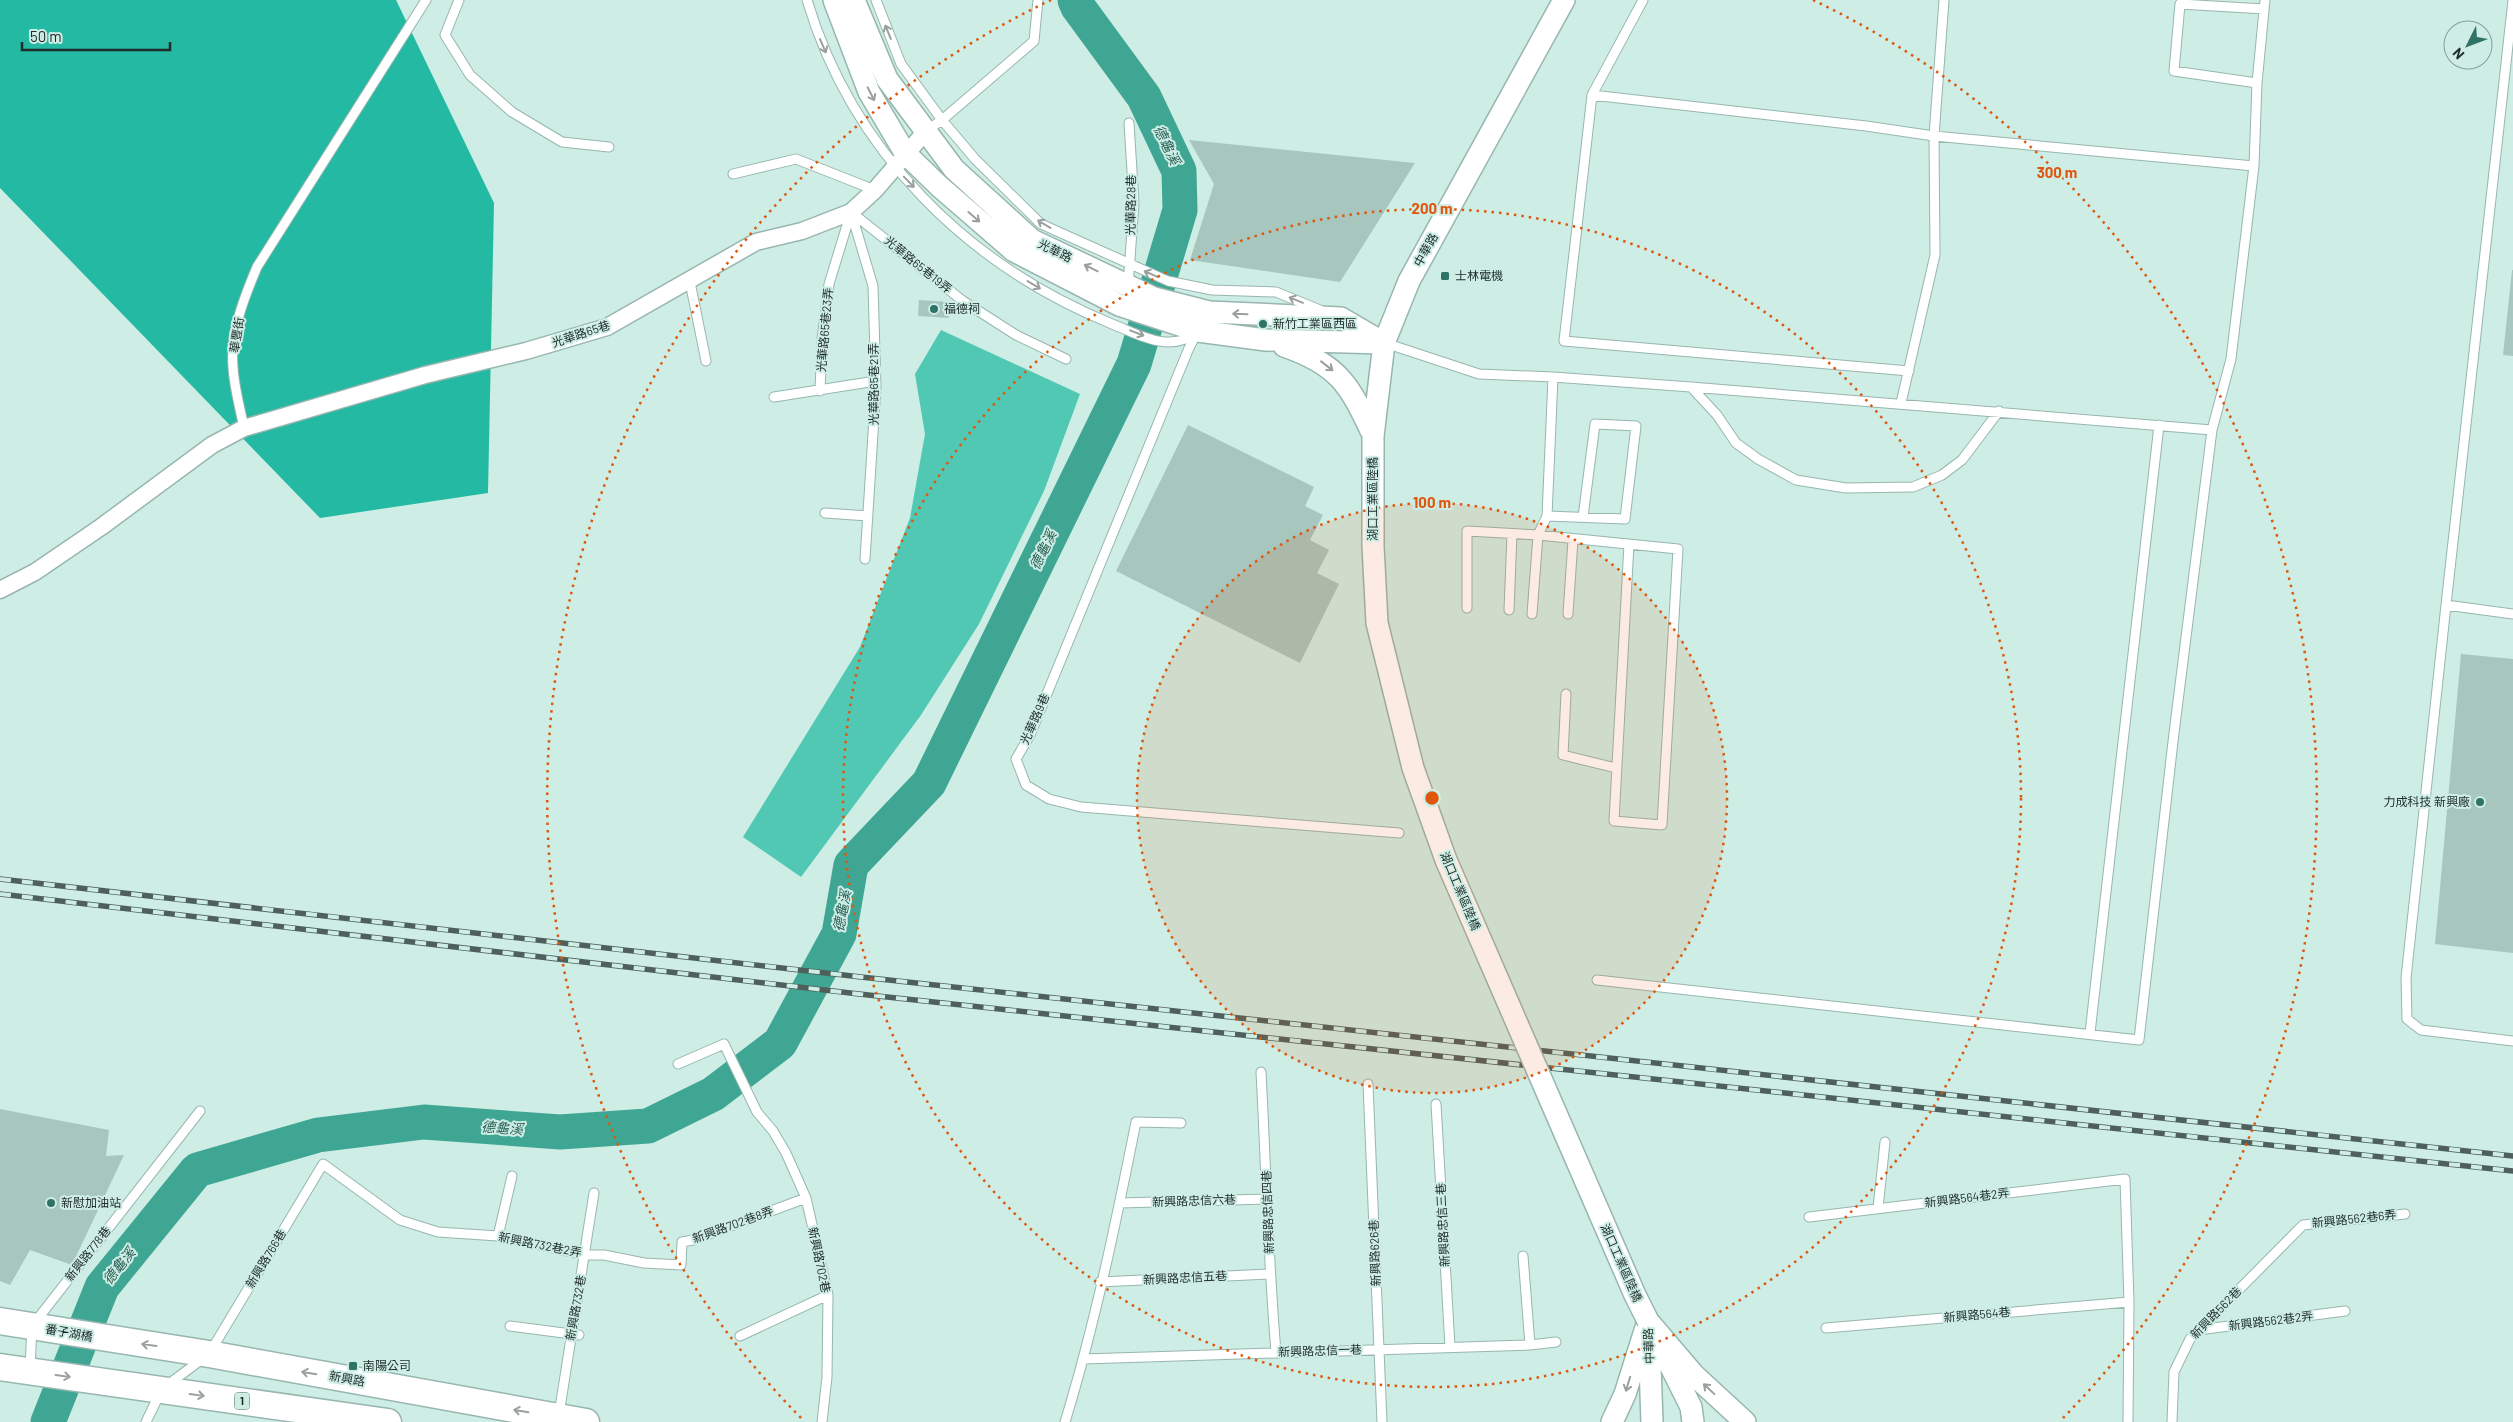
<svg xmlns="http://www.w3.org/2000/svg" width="2513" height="1422" viewBox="0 0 2513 1422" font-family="Barlow,'Noto Sans TC',sans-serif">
	<rect width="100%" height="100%" fill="#cdede5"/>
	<!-- green -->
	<path fill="#51c8b3" d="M941 330 1080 394 1044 491 979 624 921 715 801 877 743 837 860 647 910 518 925 434 915 374Z"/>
	<!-- forest -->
	<path fill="#23b9a3" d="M0 0H396L494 203 488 493 320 518 0 188Z"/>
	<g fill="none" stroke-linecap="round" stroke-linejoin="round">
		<!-- river -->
		<path stroke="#40a694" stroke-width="35" d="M48 1422 102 1287 197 1170 318 1135 424 1122 560 1132 648 1126 713 1094 780 1043 839 934 851 865 929 783 1134 364 1180 210 1179 171 1144 97 1078 7 1075 0"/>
	</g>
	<!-- building -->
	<path fill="#a6c6be" d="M1189 140 1415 163 1340 282 1190 260 1214 184Z
		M2512 270H2513V356L2503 355Z
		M919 300 950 302 949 318 918 316Z
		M1188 425 1314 487 1305 506 1323 515 1310 540 1329 550 1317 573 1339 584 1300 663 1116 571Z
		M2461 654 2513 659V953L2435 944Z
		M0 1109 109 1130 106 1156 124 1155 72 1265 30 1250 10 1285 0 1281Z"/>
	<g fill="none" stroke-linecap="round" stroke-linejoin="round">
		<defs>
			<path id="service" d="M459 0 445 35 470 75 512 112 562 142 609 147
				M807 0C852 151 967 265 1112 324 1140 335 1169 353 1196 333
				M876 0 901 64 942 120 975 159 1041 224 1168 281 1212 290 1276 292 1320 310
				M1643 0 1592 95 1564 341 1909 371
				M2513 0 2446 605 2513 614
				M2257 83 2174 71 2180 4 2264 9
				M1592 95 1866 126 1934 136 2254 166
				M926 131 942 120 1034 41 1038 0
				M733 174 796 159 875 190
				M851 212 873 286 876 387 865 559
				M851 212 963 301 1016 335 1066 359
				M690 282 706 361
				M1128 286 1134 203 1129 123
				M1198 331 1189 348 1030 735 1016 759 1026 785 1049 799 1081 807 1399 833
				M1385 343 1479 374 1553 377 1691 387 2212 430 2174 733 2139 1040 1597 980
				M1691 387 1717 415 1736 443 1758 459 1796 480 1846 488 1913 487 1942 475 1962 460 1999 411
				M820 391 822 339 829 284 851 212
				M774 397 876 381
				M1901 403 1935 255 1934 136 1944 0
				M244 428C240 408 234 387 233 367 230 333 244 298 257 267L426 0
				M2212 430 2231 359 2254 166 2257 83 2265 0
				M825 513 868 516
				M1547 516 1625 519 1636 426 1595 424 1583 517
				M2446 605 2406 978 2407 1019 2421 1030 2513 1041
				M1467 608V531L1538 535 1678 549 1662 825 1614 821 1629 544
				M1509 610 1512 534
				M1532 614 1538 535 1547 516 1553 377
				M1568 614 1573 540
				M1566 694 1563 755 1616 768
				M2090 1033 2159 425
				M678 1064 724 1044 757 1112 773 1131 786 1153 806 1198 828 1295 827 1377 822 1422
				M1261 1072C1266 1166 1268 1259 1276 1352
				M1368 1084 1382 1422
				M1436 1104 1450 1347
				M1120 1203 1268 1199
				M1878 1208 1885 1142
				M1809 1217 2125 1179 2129 1302 2128 1422
				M498 1236 512 1176
				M1523 1256 1530 1345
				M1100 1282 1269 1274
				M510 1326 579 1335
				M1826 1328 2129 1302
				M2198 1330 2345 1311
				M740 1336 828 1295
				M1083 1359 1530 1345 1556 1342
				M30 1369 32 1326 200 1111
				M559 1414 594 1193
				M146 1422 162 1389 209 1354 323 1164 400 1220 438 1232 498 1236 585 1255H604L644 1263 681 1265 682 1242 693 1240 806 1198
				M1065 1422C1095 1324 1116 1222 1136 1122L1181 1123
				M2172 1422 2174 1372 2190 1339 2303 1225 2405 1214"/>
			<path id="minor" d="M0 590 35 572 101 527 212 445 244 428 425 375 526 351 607 327 756 242 802 231 851 212 875 190 926 131"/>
			<path id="tertiary" d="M834 0 869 92 905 153 939 186 1014 251 1119 305 1198 331 1266 340 1384 343
				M854 0 887 79 954 169 1032 240 1154 298 1209 312 1341 318 1382 342
				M1284 346C1339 365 1349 384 1373 435
				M1373 436 1384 343 1409 281 1564 0
				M1648 1321 1694 1375 1745 1422
				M1649 1336 1652 1422
				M1662 1349 1691 1407 1693 1422
				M1612 1422 1625 1394 1648 1321"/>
			<path id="primary" d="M0 1321 209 1354 586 1422
				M0 1367 388 1422"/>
		</defs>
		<!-- service casing -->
		<use href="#service" stroke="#97b6af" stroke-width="11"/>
		<!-- minor casing -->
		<use href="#minor" stroke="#97b6af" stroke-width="19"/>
		<!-- tertiary casing -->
		<use href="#tertiary" stroke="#97b6af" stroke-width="24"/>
		<!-- primary casing -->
		<use href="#primary" stroke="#97b6af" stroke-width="29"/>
		<!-- service -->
		<use href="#service" stroke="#fff" stroke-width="9"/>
		<!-- minor -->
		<use href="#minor" stroke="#fff" stroke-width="16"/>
		<!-- tertiary -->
		<use href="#tertiary" stroke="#fff" stroke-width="21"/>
		<!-- primary -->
		<use href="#primary" stroke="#fff" stroke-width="26"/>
		<defs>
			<path id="rail" d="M0 879 861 977 2513 1156
				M0 894 859 994 2513 1171"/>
		</defs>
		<!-- rail casing -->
		<use href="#rail" stroke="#4f605c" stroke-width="5.5"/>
		<!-- rail -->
		<use href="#rail" stroke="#cdede5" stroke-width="4" stroke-dasharray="11" stroke-linecap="butt"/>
		<defs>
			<path id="tertiary-bridge" d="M1373 436V546L1377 623 1413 768 1446 860 1635 1295 1648 1321"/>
		</defs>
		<!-- tertiary-bridge casing -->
		<use href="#tertiary-bridge" stroke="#97b6af" stroke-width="24" stroke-linecap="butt"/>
		<!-- tertiary-bridge -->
		<use href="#tertiary-bridge" stroke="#fff" stroke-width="21"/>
	</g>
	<!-- one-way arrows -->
	<defs><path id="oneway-shaft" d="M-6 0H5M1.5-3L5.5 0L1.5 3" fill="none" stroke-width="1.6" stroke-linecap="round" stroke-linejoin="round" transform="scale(1.25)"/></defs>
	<g stroke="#9aa09e">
		<use href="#oneway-shaft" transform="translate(888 32) rotate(-112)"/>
		<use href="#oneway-shaft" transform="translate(823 46) rotate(66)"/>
		<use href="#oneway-shaft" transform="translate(871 94) rotate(63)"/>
		<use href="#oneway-shaft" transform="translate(909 182) rotate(46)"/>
		<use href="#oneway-shaft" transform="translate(974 217) rotate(41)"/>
		<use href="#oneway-shaft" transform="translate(1044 224) rotate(-149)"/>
		<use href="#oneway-shaft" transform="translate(1091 268) rotate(-154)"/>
		<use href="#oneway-shaft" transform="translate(1151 274) rotate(-156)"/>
		<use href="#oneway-shaft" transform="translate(1034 285) rotate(31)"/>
		<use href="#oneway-shaft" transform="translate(1296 300) rotate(-158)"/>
		<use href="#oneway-shaft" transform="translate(1240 314) rotate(-178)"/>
		<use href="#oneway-shaft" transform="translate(1137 333) rotate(21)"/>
		<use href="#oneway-shaft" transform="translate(1327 366) rotate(38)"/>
		<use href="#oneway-shaft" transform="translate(149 1345) rotate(-172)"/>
		<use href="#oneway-shaft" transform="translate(309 1373) rotate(-170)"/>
		<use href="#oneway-shaft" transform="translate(63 1376) rotate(8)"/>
		<use href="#oneway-shaft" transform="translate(1628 1384) rotate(107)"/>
		<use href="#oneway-shaft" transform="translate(1709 1389) rotate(-137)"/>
		<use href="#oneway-shaft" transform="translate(197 1395) rotate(8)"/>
		<use href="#oneway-shaft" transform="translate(521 1411) rotate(-170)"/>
	</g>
	<!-- distance rings -->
	<circle cx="1432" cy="798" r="295" fill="#de570d" fill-opacity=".12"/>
	<g fill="none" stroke="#de570d" stroke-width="2.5" stroke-dasharray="2.5 5">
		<circle cx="1432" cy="798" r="295"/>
		<circle cx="1432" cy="798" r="589"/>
		<path d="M801 1418A884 884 0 0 1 1051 0M1813 0A884 884 0 0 1 2063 1418"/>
	</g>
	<!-- markers -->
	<g fill="#2f7366" stroke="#cdede5" stroke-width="2">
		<rect x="1440" y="271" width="10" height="10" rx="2.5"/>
		<circle cx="934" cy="309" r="5"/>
		<circle cx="1263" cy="324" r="5"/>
		<circle cx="2480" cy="802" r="5"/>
		<circle cx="51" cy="1203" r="5"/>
		<rect x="348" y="1361" width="10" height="10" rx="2.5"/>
	</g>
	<g text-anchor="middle" stroke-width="4" stroke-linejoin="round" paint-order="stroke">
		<!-- shield labels -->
		<rect fill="#cdede5" stroke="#536561" stroke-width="1" x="234.5" y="1392.5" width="15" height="17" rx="4"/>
		<g font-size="11" font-weight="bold" fill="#1f2b28">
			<text x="242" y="1405">1</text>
		</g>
		<!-- street labels -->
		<g font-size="12" fill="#1f2b28" stroke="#cdede5">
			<text transform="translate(1131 205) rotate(-89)" y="4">光華路28巷</text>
			<text transform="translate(1426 250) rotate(-61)" y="4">中華路</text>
			<text transform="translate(1055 251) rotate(26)" y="4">光華路</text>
			<text transform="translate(918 265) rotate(39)" y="4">光華路65巷19弄</text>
			<text transform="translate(825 330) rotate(-85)" y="4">光華路65巷23弄</text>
			<text transform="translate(581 334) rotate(-18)" y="4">光華路65巷</text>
			<text transform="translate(237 335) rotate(-81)" y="4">華豐街</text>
			<text transform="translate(874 384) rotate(-90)" y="4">光華路65巷21弄</text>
			<text transform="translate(1373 499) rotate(-90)" y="4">湖口工業區陸橋</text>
			<text transform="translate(1035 719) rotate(-66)" y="4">光華路9巷</text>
			<text transform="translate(1460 891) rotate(67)" y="4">湖口工業區陸橋</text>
			<text transform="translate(1967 1198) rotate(-7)" y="4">新興路564巷2弄</text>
			<text transform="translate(1194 1201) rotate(-2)" y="4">新興路忠信六巷</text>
			<text transform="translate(1268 1212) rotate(-92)" y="4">新興路忠信四巷</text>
			<text transform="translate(2354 1219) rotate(-6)" y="4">新興路562巷6弄</text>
			<text transform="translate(733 1225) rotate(-20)" y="4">新興路702巷8弄</text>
			<text transform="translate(1443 1225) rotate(-93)" y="4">新興路忠信三巷</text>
			<text transform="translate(540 1245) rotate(11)" y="4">新興路732巷2弄</text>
			<text transform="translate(1375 1253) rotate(-92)" y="4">新興路626巷</text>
			<text transform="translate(88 1254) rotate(-52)" y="4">新興路778巷</text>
			<text transform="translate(266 1259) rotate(-59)" y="4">新興路766巷</text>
			<text transform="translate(819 1260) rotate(78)" y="4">新興路702巷</text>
			<text transform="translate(1621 1263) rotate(66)" y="4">湖口工業區陸橋</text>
			<text transform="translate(1185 1278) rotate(-3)" y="4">新興路忠信五巷</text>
			<text transform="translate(576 1308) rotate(-80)" y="4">新興路732巷</text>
			<text transform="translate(2216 1313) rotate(-46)" y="4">新興路562巷</text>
			<text transform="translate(1977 1315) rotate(-5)" y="4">新興路564巷</text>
			<text transform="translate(2271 1321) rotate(-7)" y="4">新興路562巷2弄</text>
			<text transform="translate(69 1333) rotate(10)" y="4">番子湖橋</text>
			<text transform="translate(1649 1346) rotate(-92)" y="4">中華路</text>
			<text transform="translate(1320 1351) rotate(-2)" y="4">新興路忠信一巷</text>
			<text transform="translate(347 1379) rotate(10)" y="4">新興路</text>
		</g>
		<!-- poi labels -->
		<g font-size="12" fill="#1f2b28" stroke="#cdede5" text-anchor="start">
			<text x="1455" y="280">士林電機</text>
			<text x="944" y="313">福德祠</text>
			<text x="1273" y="328">新竹工業區西區</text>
			<text x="2470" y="806" text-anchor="end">力成科技 新興廠</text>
			<text x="61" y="1207">新慰加油站</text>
			<text x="363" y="1370">南陽公司</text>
		</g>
		<!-- water labels -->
		<g font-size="14" font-style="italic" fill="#265e53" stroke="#cdede5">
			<text transform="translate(1167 145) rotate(64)" y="5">德龜溪</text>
			<text transform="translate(1043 550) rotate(-64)" y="5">德龜溪</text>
			<text transform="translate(842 911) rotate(-79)" y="5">德龜溪</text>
			<text transform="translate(502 1128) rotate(4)" y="5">德龜溪</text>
			<text transform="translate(119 1266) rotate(-51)" y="5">德龜溪</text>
		</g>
	</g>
	<circle cx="1432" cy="798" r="8" fill="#de570d" stroke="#cdede5" stroke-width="2.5"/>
	<g font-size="15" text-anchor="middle" font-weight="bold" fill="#de570d" stroke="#cdede5" stroke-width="4" stroke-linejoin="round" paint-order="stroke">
		<text x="2057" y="178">300 m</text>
		<text x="1432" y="214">200 m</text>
		<text x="1432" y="508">100 m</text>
	</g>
	<!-- north arrow -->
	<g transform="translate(2468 45) rotate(228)"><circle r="24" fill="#cdede5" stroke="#879f99"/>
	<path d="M0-4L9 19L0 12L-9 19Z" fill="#2f7366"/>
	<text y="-8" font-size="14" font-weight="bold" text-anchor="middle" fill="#1f2b28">N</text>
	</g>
	<!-- scale -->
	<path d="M22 42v8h148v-8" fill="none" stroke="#1f2b28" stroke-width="2.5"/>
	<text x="30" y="42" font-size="15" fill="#1f2b28" stroke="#cdede5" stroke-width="4" paint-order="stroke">50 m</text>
</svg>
